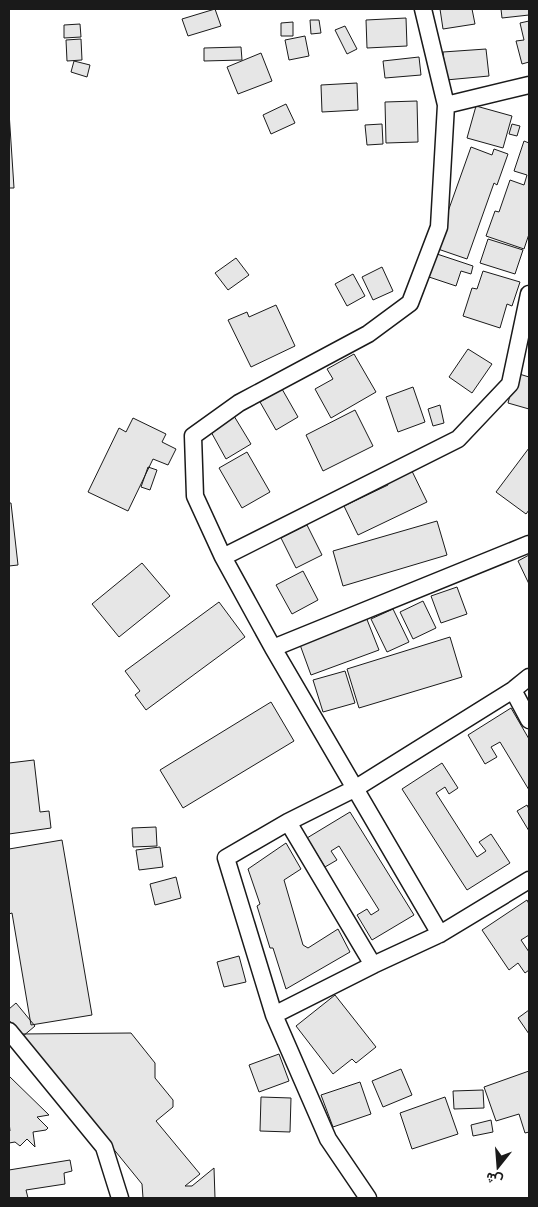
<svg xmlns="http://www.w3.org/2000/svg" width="538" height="1207" viewBox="0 0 538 1207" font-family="Jost,Vazirmatn,sans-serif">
	<rect width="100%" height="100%" fill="#fff"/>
	<!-- building -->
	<path fill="#e6e6e6" stroke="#1a1a1a" d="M215 9 221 26 188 36 182 19Z
		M440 9H472L475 24 443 29Z
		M501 9H529V15L502 18Z
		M406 18 407 46 367 48 366 20Z
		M310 20H319L321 33 311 34Z
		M529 21V62L522 64 516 41 524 40 520 23Z
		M293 22V36H281V23Z
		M80 24 81 37 64 38V25Z
		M345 26 357 49 347 54 335 30Z
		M305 36 309 56 289 60 285 40Z
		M81 39 82 60 67 61 66 40Z
		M241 47 242 60 204 61V48Z
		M486 49 489 76 446 80 443 52Z
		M261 53 272 81 238 94 227 67Z
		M419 57 421 75 385 78 383 61Z
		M74 61 90 65 87 77 71 72Z
		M357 83 358 110 322 112 321 85Z
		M417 101 418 142 386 143 385 102Z
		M286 104 295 123 271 134 263 115Z
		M476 106 512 116 503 148 467 138Z
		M9 112 14 188H9Z
		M382 124 383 144 367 145 365 125Z
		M512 124 520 126 517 136 509 134Z
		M524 141 529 143V234L524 249 486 236 495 211 499 212 510 180 524 185 527 175 514 171Z
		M471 147 492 155 494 149 508 154 497 185 494 183 467 259 435 248Z
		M488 239 523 250 515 274 480 263Z
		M431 252 473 266 471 274 461 271 456 286 423 275Z
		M236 258 249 275 228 290 215 273Z
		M382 267 393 291 373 300 362 277Z
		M483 271 520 282 512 306 507 304 500 328 463 316 472 288 477 289Z
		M353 274 365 296 347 306 335 284Z
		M276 305 295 346 251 367 228 320 247 312 249 317Z
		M468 349 492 364 472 393 449 377Z
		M354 354 376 392 331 418 315 389 333 379 327 369Z
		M516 373 529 377V409L508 403Z
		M413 387 425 422 398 432 386 397Z
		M282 389 298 417 276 430 260 402Z
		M440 405 444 423 433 426 428 409Z
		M355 410 373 446 323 471 306 435Z
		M234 416 251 444 226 459 210 430Z
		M133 418 166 434 162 442 176 449 168 465 153 459 128 511 88 492 119 428 126 432Z
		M529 448V510L526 514 496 492Z
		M247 452 270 492 242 508 219 468Z
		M148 467 157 470 150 490 141 487Z
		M410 467 427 502 358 535 344 506 388 485 385 479Z
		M9 503H11L18 565 9 566Z
		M437 521 447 555 343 586 333 551Z
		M307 525 322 555 296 568 281 538Z
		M529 555V584L518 561Z
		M142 563 170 596 119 637 92 604Z
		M303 571 318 600 292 614 276 585Z
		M457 587 467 614 441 623 431 596Z
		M423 601 436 628 413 639 400 612Z
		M219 602 245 637 146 710 135 695 140 691 125 671Z
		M393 609 409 642 387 652 371 619Z
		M366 617 379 650 311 675 299 642Z
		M450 637 462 677 359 708 347 669Z
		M345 671 355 703 323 712 313 680Z
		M271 702 294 741 183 808 160 770Z
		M511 708 529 739V790L500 742 491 747 497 757 485 764 468 735Z
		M34 760 40 812 49 811 51 828 9 834V763Z
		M442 763 458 788 449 794 445 787 436 793 477 857 486 851 479 842 491 834 510 863 467 890 402 789Z
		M527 805 529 809V831L517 811Z
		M350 812 414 915 372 940 357 915 367 909 371 915 379 910 339 846 331 851 337 860 325 867 307 838Z
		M156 827 157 846 133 847 132 828Z
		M62 840 92 1015 31 1025 12 913 9 914V849Z
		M286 843 301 869 284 880 303 945 308 948 338 929 350 952 286 989 273 948H270L257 906 260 904 248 869Z
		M160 847 163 867 139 870 136 850Z
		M176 877 181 898 155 905 150 884Z
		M527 900 529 904V935L521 940 529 952V970L525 973 518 963 509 970 482 930Z
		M239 956 246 982 224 987 217 962Z
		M335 995 376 1047 356 1063 352 1059 333 1074 296 1026Z
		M16 1003 35 1026 22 1037 9 1020V1009Z
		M529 1010V1034L518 1018Z
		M131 1033 155 1063V1078L173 1100V1107L156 1121 200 1174 185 1186H192L214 1168 215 1198H143L142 1184 20 1034Z
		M279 1054 289 1081 259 1092 249 1065Z
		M401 1069 412 1095 383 1107 372 1081Z
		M529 1071V1132L525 1133 519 1114 496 1121 484 1087Z
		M9 1076 49 1115 37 1117 48 1128 46 1130 33 1132 35 1147 27 1139 20 1146 15 1142 9 1143V1131H10L9 1122Z
		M360 1082 371 1114 333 1127 321 1095Z
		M483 1090 484 1108 454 1109 453 1091Z
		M261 1097 291 1098 290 1132 260 1131Z
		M445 1097 458 1134 412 1149 400 1113Z
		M491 1120 493 1132 473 1136 471 1125Z
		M70 1160 72 1171 64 1173 65 1184 26 1190 28 1198H9V1170Z"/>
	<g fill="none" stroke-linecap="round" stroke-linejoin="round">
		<defs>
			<path id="street" d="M423 9 446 105 439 227 410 303 368 334 239 403 193 436 195 496 223 557 273 648 440 934
				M446 105 529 85
				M223 557 458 439 510 384 529 294
				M273 648 529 544
				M513 690 529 720
				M288 822 373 965
				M274 1015 373 965 440 934 529 880
				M9 1031 104 1147 120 1198
				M368 1198 328 1139 274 1015 226 858 288 822 356 788 513 690 529 677"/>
		</defs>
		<!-- street casing -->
		<use href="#street" stroke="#1a1a1a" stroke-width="19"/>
		<!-- street -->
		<use href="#street" stroke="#fff" stroke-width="16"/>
	</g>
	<!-- border -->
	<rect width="538" height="1207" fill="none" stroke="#1a1a1a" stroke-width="20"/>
	<!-- north arrow -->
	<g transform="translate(498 1167) rotate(197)" stroke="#ffffff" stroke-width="4" paint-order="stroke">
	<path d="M0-4L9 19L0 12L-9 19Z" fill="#1a1a1a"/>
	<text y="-8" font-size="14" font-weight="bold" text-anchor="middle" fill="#1a1a1a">ش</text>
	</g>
</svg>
